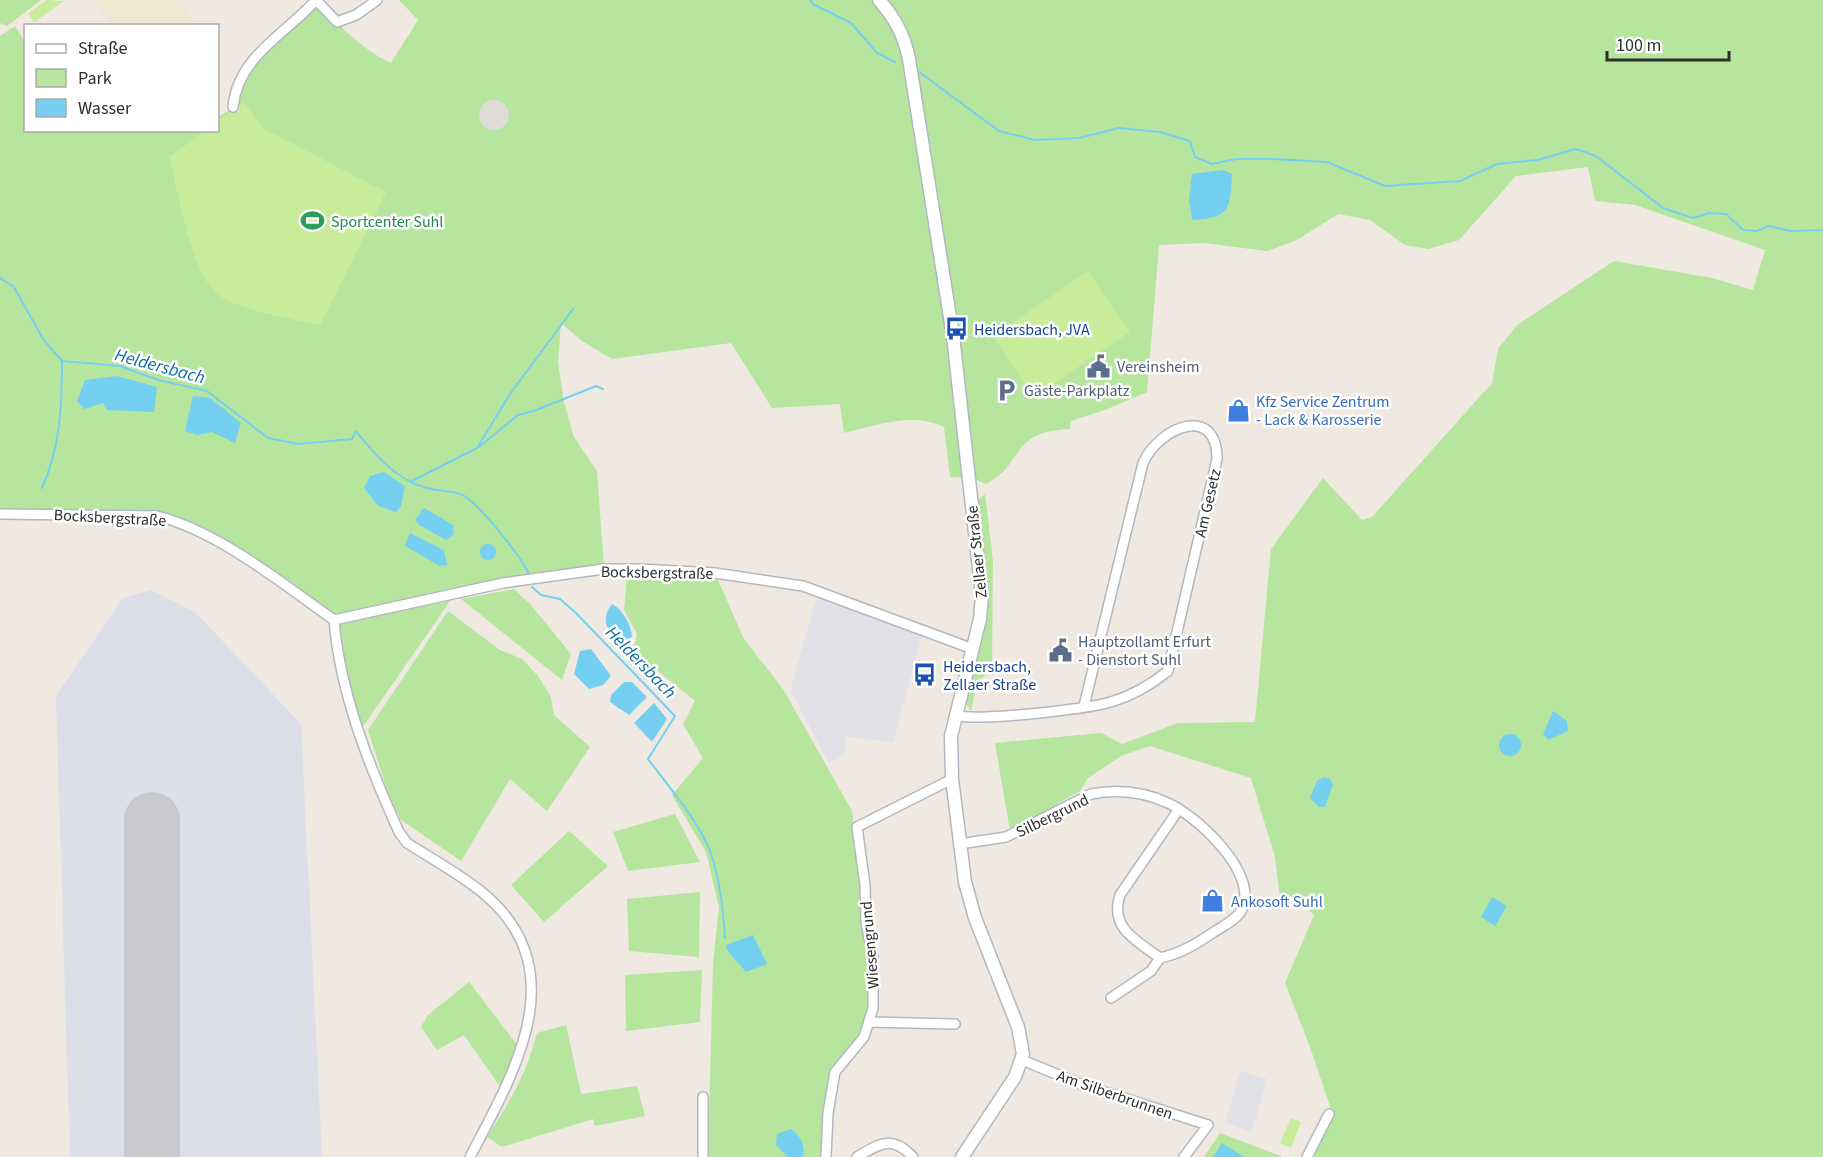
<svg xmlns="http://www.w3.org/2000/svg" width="1823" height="1157" viewBox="0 0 1823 1157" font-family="'Source Sans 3',sans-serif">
	<rect width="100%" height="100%" fill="#efe9e1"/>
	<!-- industrial -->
	<path fill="#e3e1e8" d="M817 596 922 635 893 742 846 737 845 755 829 763 790 690Z
		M1240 1071 1267 1079 1252 1132 1225 1123Z"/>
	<!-- education -->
	<path fill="#f0e6d1" d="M92 0H180L193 19 185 25H112Z"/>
	<!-- airport -->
	<path fill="#dcdee8" d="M151 590 196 613 301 724 322 1157H70L56 696 123 598Z"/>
	<!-- green -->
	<path fill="#b6e59e" d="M0 0H41L7 26 0 23Z
		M316 0C339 25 361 49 391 63L418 20 399 0H877C913 41 918 138 926 193 941 288 954 382 966 478L950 477 944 427C911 412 878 425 844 433L840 404 772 408 731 343 612 359 582 341 561 323 558 362 564 402 574 437 597 471 604 569 455 594 360 731 334 620C283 584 218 531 157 516L0 514V36L15 26 25 42 26 130H218V117L236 106 234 100 256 55Z
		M880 0H1823V1157H1309L1332 1112 1310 1047 1285 983 1314 915 1296 896 1280 898 1275 857 1251 778 1150 746 1121 756 1088 778 1080 791 1010 831 995 743 1101 733 1122 744 1178 723 1255 722 1271 549 1323 478 1362 520 1372 517 1492 383 1498 349 1517 325 1614 261 1712 278 1753 290 1765 250 1635 205 1595 201 1588 167 1516 176 1459 240 1428 249 1405 245 1370 220 1338 214 1297 240 1267 251 1204 243 1159 245 1147 392 1105 410 1071 421 1070 429C1009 431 1025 464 986 484L974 479 959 347 964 345 954 346 906 46Z
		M985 494 993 561 992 668 977 683 971 711 963 699 978 645 976 502Z
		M627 576 718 580 744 639 783 689 852 811 870 957V1008L861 1036 832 1070 823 1157H708L713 964 719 907 706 852 672 795 703 758 683 724 695 701 633 651 637 634 624 610Z
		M514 589 531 605 571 654 562 680 461 599Z
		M448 611 500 650 522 659 538 676 551 697 554 715 590 747 547 811 510 779 461 861 401 820 388 793 368 730Z
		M675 814 700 862 628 871 613 832Z
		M569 831 608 866 544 922 511 885Z
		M700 892 699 957 629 951 627 899Z
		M702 970 700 1022 626 1031 625 975Z
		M469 982 518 1046 501 1088 464 1035 437 1050 421 1027 428 1015Z
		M566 1025 581 1094 637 1086 645 1116 595 1126 593 1119 502 1147 487 1137C509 1104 527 1072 537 1033Z
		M1220 1133 1283 1157H1204Z"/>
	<!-- pitch -->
	<path fill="#c9ec9a" d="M47 0 64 1 34 22 28 13Z
		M244 102 264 129 386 192 320 325C299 321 233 308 218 295 190 271 179 194 169 157L205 131 218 130V121Z
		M1088 271 1130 332 1034 397 993 336Z
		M1291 1118 1301 1122 1291 1148 1280 1143Z"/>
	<!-- plaza -->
	<path fill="#dfdcd8" d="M479 115a15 15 0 1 1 30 0a15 15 0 1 1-30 0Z"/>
	<!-- water -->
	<path fill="#75cff0" d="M1223 170 1232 174C1230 210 1230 218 1192 220L1189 200 1192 174Z
		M117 376 157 387 154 412 107 410 103 403 84 409 77 401 85 380Z
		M193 396 210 398 241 423 235 443 212 432 197 435 185 431Z
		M384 472 405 486 401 506 396 512 378 506 364 488 370 476Z
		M424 508 453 525 454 534 446 540 419 525 415 520Z
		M410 533 444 550 447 565 440 566 405 546Z
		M480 552a8 8 0 1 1 16 0a8 8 0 1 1-16 0Z
		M612 604C623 610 631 624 632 637L625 640C607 633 599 621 612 604Z
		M591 649 611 676 603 685 589 689 574 674 580 651Z
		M624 682H632L647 697 629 715 610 702 611 695Z
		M654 703 667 719 652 742 634 723Z
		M1553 711 1567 721 1568 731 1548 740 1543 734Z
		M1499 745a11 11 0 1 1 22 0a11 11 0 1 1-22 0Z
		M1324 777 1330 779 1333 784 1325 807H1319L1310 798 1317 781Z
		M1492 897 1507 906 1495 926 1481 917Z
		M753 935 767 964 746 972 727 950 726 945Z
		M791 1129C800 1137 806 1144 803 1157H788L776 1145 777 1134Z
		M1222 1143 1244 1157H1213Z"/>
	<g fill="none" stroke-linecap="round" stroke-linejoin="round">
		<!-- stream -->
		<path stroke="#75cff0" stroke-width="2" d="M810 0 813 4 851 23 877 53 895 62
			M919 72 999 131 1035 140 1079 138 1119 128 1160 132 1190 141 1195 157 1212 164 1236 159H1273L1327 162 1385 186 1460 181 1497 164 1537 160 1576 149 1596 156 1663 208 1693 218 1709 213 1726 214 1743 230 1757 231 1769 226 1790 231 1823 230
			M0 278 14 287 43 339 62 361 120 366 158 380 207 391 268 438 299 444 352 439 356 431C373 453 395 478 423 487 434 491 448 490 460 494 477 500 521 557 529 574
			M479 447 518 415 534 411 596 386 603 389
			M412 481 477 448 510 394 573 309
			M42 488C60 448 62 405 62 361
			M532 587 541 595 560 599 575 612 675 716 648 759C667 784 699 822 710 851 720 878 723 910 725 938"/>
		<!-- runway -->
		<path stroke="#c9c8cc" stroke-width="56" d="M152 820V1157"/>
		<defs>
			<path id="minor" d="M316 0 337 22 356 15 377 0
				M233 107C238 56 286 34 316 0
				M0 514 157 516C218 531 283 584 334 620L503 583 604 569H640L715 573 803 586 973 649
				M334 620C340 693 369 766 399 832L407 843C432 859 460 874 483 893 576 970 514 1073 470 1157
				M955 715C978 722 1086 709 1111 702 1131 696 1152 684 1168 671L1217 459C1217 404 1160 426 1143 463L1084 706
				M959 844 1006 837 1091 794C1117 789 1144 792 1168 803 1197 816 1259 873 1242 909 1238 919 1223 926 1214 932 1196 944 1182 953 1160 958 1137 941 1109 928 1120 895L1179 809
				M1111 998 1151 971 1160 958
				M870 1022 955 1024
				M1022 1060 1083 1085 1208 1125 1184 1157
				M703 1157V1097
				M826 1157 828 1113 835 1072 864 1037 873 1008V957L866 922 865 885 857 827 952 779
				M857 1157C880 1143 892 1135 913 1157
				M1307 1157 1329 1114"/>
			<path id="tertiary" d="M879 0C895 18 904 35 909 59L953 336 982 596 980 619 951 736 952 779 965 882 975 918 1018 1027 1023 1054 1015 1077 962 1157"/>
		</defs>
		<!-- minor casing -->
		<use href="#minor" stroke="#b4b7c1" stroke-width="12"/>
		<!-- tertiary casing -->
		<use href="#tertiary" stroke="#b4b7c1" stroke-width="15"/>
		<!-- minor -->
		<use href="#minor" stroke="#fff" stroke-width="9"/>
		<!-- tertiary -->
		<use href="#tertiary" stroke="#fff" stroke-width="12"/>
	</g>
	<!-- icons -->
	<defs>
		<symbol id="stadium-bare" viewBox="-9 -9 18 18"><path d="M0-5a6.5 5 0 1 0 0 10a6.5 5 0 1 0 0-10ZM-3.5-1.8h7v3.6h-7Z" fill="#2e9e5b" stroke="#fff" stroke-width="2.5" paint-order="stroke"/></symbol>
		<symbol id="bus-bare" viewBox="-9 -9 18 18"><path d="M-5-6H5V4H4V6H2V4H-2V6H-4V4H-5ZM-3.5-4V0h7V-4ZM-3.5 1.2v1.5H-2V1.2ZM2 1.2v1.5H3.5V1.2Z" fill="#1a4fb4" stroke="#fff" stroke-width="2.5" paint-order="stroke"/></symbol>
		<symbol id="civic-bare" viewBox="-9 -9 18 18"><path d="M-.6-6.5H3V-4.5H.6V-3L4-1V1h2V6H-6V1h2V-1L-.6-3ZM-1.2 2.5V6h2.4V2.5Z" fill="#5c6f8a" stroke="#fff" stroke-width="2.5" paint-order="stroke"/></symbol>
		<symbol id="parking-bare" viewBox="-9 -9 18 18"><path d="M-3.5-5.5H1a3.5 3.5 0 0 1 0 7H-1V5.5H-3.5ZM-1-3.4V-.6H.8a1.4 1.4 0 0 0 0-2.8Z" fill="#5c6f8a" stroke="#fff" stroke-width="2.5" paint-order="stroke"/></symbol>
		<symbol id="shop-bare" viewBox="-9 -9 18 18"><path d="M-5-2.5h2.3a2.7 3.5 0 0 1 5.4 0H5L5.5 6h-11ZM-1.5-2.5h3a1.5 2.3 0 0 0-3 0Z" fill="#3f7fe0" stroke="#fff" stroke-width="2.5" paint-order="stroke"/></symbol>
	</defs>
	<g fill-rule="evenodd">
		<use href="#stadium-bare" x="296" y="204" width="33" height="33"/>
		<use href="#bus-bare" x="940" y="312" width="33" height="33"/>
		<use href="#civic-bare" x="1082" y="350" width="33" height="33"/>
		<use href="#parking-bare" x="990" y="374" width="33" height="33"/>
		<use href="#shop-bare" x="1222" y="394" width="33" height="33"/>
		<use href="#civic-bare" x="1044" y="634" width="33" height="33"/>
		<use href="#bus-bare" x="908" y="658" width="33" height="33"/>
		<use href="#shop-bare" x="1196" y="884" width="33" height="33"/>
	</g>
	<g text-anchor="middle" stroke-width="5" stroke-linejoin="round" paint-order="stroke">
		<!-- leisure labels -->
		<g font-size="16" fill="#27864d" stroke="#fff" text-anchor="start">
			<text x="331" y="227">Sportcenter Suhl</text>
		</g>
		<!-- transit labels -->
		<g font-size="16" fill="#164399" stroke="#fff" text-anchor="start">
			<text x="974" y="335">Heidersbach, JVA</text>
			<text x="943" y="672">Heidersbach,<tspan x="943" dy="18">Zellaer Straße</tspan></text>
		</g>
		<!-- service labels -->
		<g font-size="16" fill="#4e5e75" stroke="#fff" text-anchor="start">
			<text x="1117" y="372">Vereinsheim</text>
			<text x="1024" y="396">Gäste-Parkplatz</text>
			<text x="1078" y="647">Hauptzollamt Erfurt<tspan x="1078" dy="18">- Dienstort Suhl</tspan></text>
		</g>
		<!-- shop labels -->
		<g font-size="16" fill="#366cbe" stroke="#fff" text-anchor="start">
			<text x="1256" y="407">Kfz Service Zentrum<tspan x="1256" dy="18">- Lack &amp; Karosserie</tspan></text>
			<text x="1231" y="907">Ankosoft Suhl</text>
		</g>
		<!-- street labels -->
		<g font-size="16" fill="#2e2e2e" stroke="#fff">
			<text transform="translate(1207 503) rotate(-77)" y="6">Am Gesetz</text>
			<text transform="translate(110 517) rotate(3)" y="6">Bocksbergstraße</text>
			<text transform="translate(976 552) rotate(-96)" y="6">Zellaer Straße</text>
			<text transform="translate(657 572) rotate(1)" y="6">Bocksbergstraße</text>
			<text transform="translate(1052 815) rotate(-26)" y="6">Silbergrund</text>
			<text transform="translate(869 945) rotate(-95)" y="6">Wiesengrund</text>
			<text transform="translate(1115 1094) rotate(19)" y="6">Am Silberbrunnen</text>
		</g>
		<!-- water labels -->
		<g font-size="18" font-style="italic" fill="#0d6fa3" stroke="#fff">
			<text transform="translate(160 366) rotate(15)" y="6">Heldersbach</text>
			<text transform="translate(641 662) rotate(46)" y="6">Heldersbach</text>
		</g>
	</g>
	<!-- legend -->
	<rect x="24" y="24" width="195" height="108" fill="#ffffff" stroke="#ababab" stroke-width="1.5"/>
	<rect x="36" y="44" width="30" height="9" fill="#ffffff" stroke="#ababab" stroke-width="1.5"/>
	<text x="78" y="54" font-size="18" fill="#2e2e2e">Straße</text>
	<rect x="36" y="69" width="30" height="18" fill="#b6e59e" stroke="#ababab" stroke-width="1.5"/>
	<text x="78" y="84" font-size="18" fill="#2e2e2e">Park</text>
	<rect x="36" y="99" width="30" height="18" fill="#75cff0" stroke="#ababab" stroke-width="1.5"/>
	<text x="78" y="114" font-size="18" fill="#2e2e2e">Wasser</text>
	<!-- scale -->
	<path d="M1607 51v9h122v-9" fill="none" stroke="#2e2e2e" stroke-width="3"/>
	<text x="1616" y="51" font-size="18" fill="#2e2e2e" stroke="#ffffff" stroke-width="4.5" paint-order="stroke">100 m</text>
</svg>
